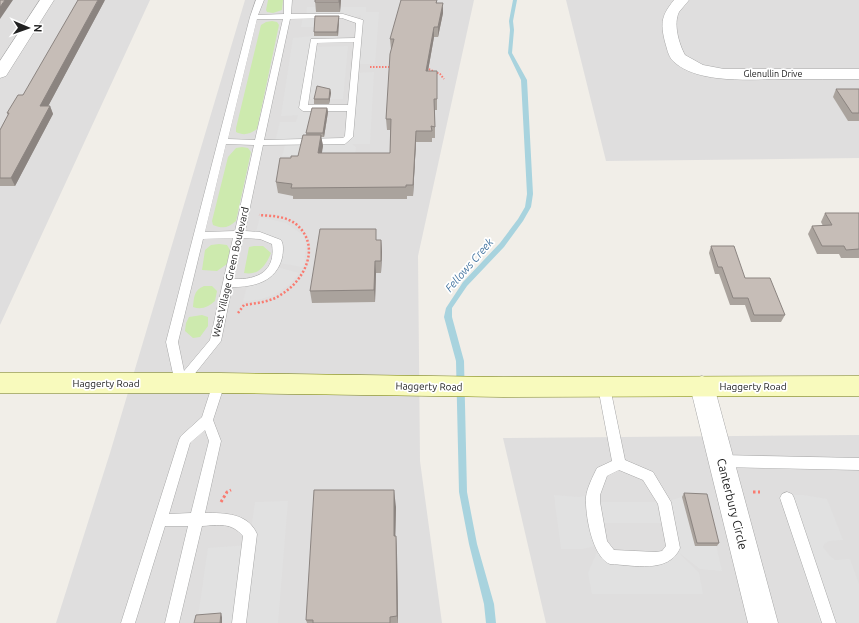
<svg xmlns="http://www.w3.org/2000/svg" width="859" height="623" viewBox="0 0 859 623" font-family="Ubuntu,sans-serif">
	<rect width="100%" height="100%" fill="#f1eee8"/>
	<!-- residential -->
	<path fill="#dfdede" d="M0 0H150L0 325Z
		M245 0H474L418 256 420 461 442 623H56L110 453Z
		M566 0H859V158L606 161Z
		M859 435V623H546L503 438Z"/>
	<!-- grass -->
	<path fill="#cdeaae" d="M268 0H283L282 10 273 13 267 12 266 10Z
		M272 21 277 22 279 25 257 129C250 134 244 136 236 132V128L261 25 266 22Z
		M242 147 248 148 251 152 236 221C228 228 223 229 213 225L212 221 228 157 236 148Z
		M219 244 227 245 230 250 227 264 217 271 202 270 205 250 211 245Z
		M254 246H263L271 253C266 265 259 276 244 273L249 247Z
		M204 286H212L217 291 215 301C208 307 202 310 193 307 194 297 194 290 204 286Z
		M202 315 208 317V326L200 337 193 338 185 331 186 323 189 317Z"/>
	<!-- parking -->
	<path fill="#e1e1e1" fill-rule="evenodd" d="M307 7H366V12H379L375 64H356L361 15 352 19 343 16 317 27H301L303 17H306Z
		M338 29 337 40 315 41 314 47 348 46 343 99H305L303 108H323L319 123H326L323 141H345L355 73 374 72 370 144H352L356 147 355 154 282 156 286 142H275L280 122H296L298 115 281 116 293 38 313 36 314 30Z
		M260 217 286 223 304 236 306 245 304 265 301 267 275 262 277 242 255 235Z
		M273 266 299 273 290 284 276 294 261 299 243 302 248 282Z
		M554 495 578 497 593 495V502H664L682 497H705L722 571 700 569 677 551 699 573 703 594H592L588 573 600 545 583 549H561ZM597 523H669L666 556 610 557Z
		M779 495H803L827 499 843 540 829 541 824 544 823 547 830 556 835 560 850 559 859 584V623H820Z
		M288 501 278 623H197L208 548 249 545 255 502Z"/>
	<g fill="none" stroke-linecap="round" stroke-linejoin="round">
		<!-- stream -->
		<path fill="#a8d3de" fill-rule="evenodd" d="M513 0H517L513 21 514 30 512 53 527 80 533 194 531 207 523 221 504 247 467 286 452 308V317L464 361 467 492 477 544 494 604 496 623H486L484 604 469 544 459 492 456 361 444 317 446 308 463 282 500 243 518 219 525 207 527 194 521 80 508 53 510 30 509 21Z"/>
		<defs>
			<path id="service" d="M256 0H264L258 15 284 14V0H292L291 14H343L363 20 353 137 345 144 263 145 245 231 260 232 281 240C284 245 283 252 282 258 276 282 254 287 232 287L221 341 185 386 181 388 177 386 175 383 166 342 250 17ZM342 18 356 23 355 38 311 39 299 108 303 111H347L345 136 343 138 264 140 290 19ZM257 19H283L255 140 228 139ZM354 42 348 105H308L317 43ZM226 144 254 145 235 231 205 232ZM233 238 210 340 184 371 178 342 203 239ZM243 238 260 239 272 244C276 271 258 280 234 279Z
				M219 378 223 380 225 383 213 420 221 441 205 513C225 513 248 513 257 534L246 623H232L243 536C231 522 219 525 202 526L179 623H165L188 526H165L135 623H121L179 440 181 436 202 417 213 383 215 380ZM205 430 209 441 191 513 169 514 190 443Z
				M604 382 608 384 610 387 625 460 653 472 671 502 680 548C669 574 633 565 610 564 592 557 585 514 586 497 587 488 593 476 597 468L612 461 598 387 600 384ZM619 470 643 480 658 504 666 546 662 551 656 552 614 550 607 541 600 502V495L607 476Z
				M721 455 859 458V470L721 467 716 465 715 461 716 457Z
				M787 492 792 494 794 498 836 623H822L780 498 782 494Z"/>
			<path id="minor" d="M40 0H54L6 76 0 78V61Z
				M674 0H689C686 4 682 8 679 12 673 24 679 44 685 55L703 65 724 69H859V79C835 79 810 79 786 79 754 79 698 85 673 61 668 56 667 48 665 42 660 22 662 15 674 0Z
				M702 376 710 379 714 386 778 623H748L690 386 694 379Z"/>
			<path id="secondary" d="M0 373H219L503 377 859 376V396L503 397 219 393H0Z"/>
		</defs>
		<!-- service casing -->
		<use href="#service" stroke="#a8a8a8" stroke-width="1"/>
		<!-- minor casing -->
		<use href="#minor" stroke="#a8a8a8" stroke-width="1"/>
		<!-- secondary casing -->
		<use href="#secondary" stroke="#717a05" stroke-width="1"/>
		<!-- path-far2 -->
		<path stroke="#f97b70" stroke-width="2" stroke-dasharray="1.5 1.5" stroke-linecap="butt" d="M370 67H393
			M426 68 440 74 444 79"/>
		<!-- path-far1 -->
		<path stroke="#f97b70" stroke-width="2.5" stroke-dasharray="2 2" stroke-linecap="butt" d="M238 313 244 305C257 303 271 302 282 294 305 280 321 246 297 225 287 216 272 216 259 215"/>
		<!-- path -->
		<path stroke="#f97b70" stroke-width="3" stroke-dasharray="2.5 2.5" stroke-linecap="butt" d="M753 492H760
			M221 502 227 492 231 490"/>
		<!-- service -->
		<use href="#service" fill="#fff" fill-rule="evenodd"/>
		<!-- minor -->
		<use href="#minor" fill="#fff" fill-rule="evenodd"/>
		<!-- secondary -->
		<use href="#secondary" fill="#f8fabd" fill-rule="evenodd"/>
	</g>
	<!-- wall -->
	<path fill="#aaa39d" d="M105 0 48 106H50L53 114 15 186H0V130L8 115 7 113Z
		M315 0H343H341L340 12H316Z
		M437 0V3L443 13 438 37H434L428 71 437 99V110H435V138H432V142H416L413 196H407V199H293V196L278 193 276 182 291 158 298 156 306 135V133L327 108 328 112 324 137H321L323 146 321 153H390V130H387L386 119 392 49H391L390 39Z
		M339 16V20L338 36H314V32Z
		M330 89 331 93 329 104H314V99Z
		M836 89H859V121H848L833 97Z
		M825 213H859V258H841L839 254H817L808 234 812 226H823L821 222Z
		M377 240H381L382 252 381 273H376L375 302 312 303 310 291Z
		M711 246 785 315 781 322H751L745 305H730L719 274H715L709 253Z
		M684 493 719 543 717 546H695L682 497Z
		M396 507 395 536H396L397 553 398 623H307L306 620Z"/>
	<!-- shaded-wall -->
	<path fill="#8b8480" d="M5 0H13L0 19V7Z
		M98 0H105L44 114 40 106Z
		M339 0H341L340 12 339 2Z
		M443 3V13L438 37V27Z
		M339 16V20L338 36 337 32Z
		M434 27V37L426 82V71Z
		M330 89 331 93 329 104V99Z
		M50 106 53 114 15 186 11 178Z
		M327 108 328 112 324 137 323 133Z
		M416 131V142L413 196V185Z
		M321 135 323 146 320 165 318 153Z
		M381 240 382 252 381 273Z
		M375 261 376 273 375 302 374 290Z
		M394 490 396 507 395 553 394 536Z
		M396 536 397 553 398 623 397 616Z
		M221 613 222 617V623H220Z"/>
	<!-- building -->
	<path fill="#c6bdb7" stroke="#8b8480" d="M0 0H5L0 7Z
		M78 0H98L40 106H50L11 178H0V130L9 113H7L18 95H23Z
		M315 0H339V2H315Z
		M401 0H437L436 3H443L438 27H434L426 71H437V99H434L435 127 431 126 432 131H416L413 185H406V187L291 188 292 184 276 182 280 158H291V156H298L303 135H321L318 153H390L391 119H386L390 54 394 39H390Z
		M315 16H339L337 32H314Z
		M317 86 330 89 329 99H314Z
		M836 89H859V113H852Z
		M312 108H327L323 133H306Z
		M825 213H859V249L846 250 844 246H822L812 226 832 225Z
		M320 229H376V240H381V261H375L374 290 310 291Z
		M711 246H734L745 278H770L785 315H754L748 298H733L722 267H718Z
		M314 490H394V536H396L397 616 390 617V623H313V620H306Z
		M684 493 707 494 719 543H697Z
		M221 613 220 623H194L196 615Z"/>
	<g text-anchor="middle" stroke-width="3.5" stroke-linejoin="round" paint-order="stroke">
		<!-- far-street labels -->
		<g font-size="9" fill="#212121" stroke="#fff">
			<text x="773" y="77">Glenullin Drive</text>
		</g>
		<!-- street labels -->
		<g font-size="10" fill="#212121" stroke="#fff">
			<text transform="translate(230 272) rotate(-77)" y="4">West Village Green Boulevard</text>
			<text x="106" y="387">Haggerty Road</text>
			<text transform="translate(429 386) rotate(1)" y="4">Haggerty Road</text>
			<text x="753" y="390">Haggerty Road</text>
		</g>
		<!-- water labels -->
		<g font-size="11" font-style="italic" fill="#4676a1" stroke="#fff">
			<text transform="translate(469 265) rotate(-49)" y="4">Fellows Creek</text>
		</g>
		<!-- near-street labels -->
		<g font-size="12" fill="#212121" stroke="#fff">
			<text transform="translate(732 504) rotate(76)" y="4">Canterbury Circle</text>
		</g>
	</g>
	<!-- north arrow -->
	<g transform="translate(28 28) rotate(92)" stroke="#ffffff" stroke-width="3" paint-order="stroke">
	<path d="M0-3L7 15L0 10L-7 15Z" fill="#212121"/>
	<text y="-6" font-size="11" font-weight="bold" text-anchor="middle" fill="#212121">N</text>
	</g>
</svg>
